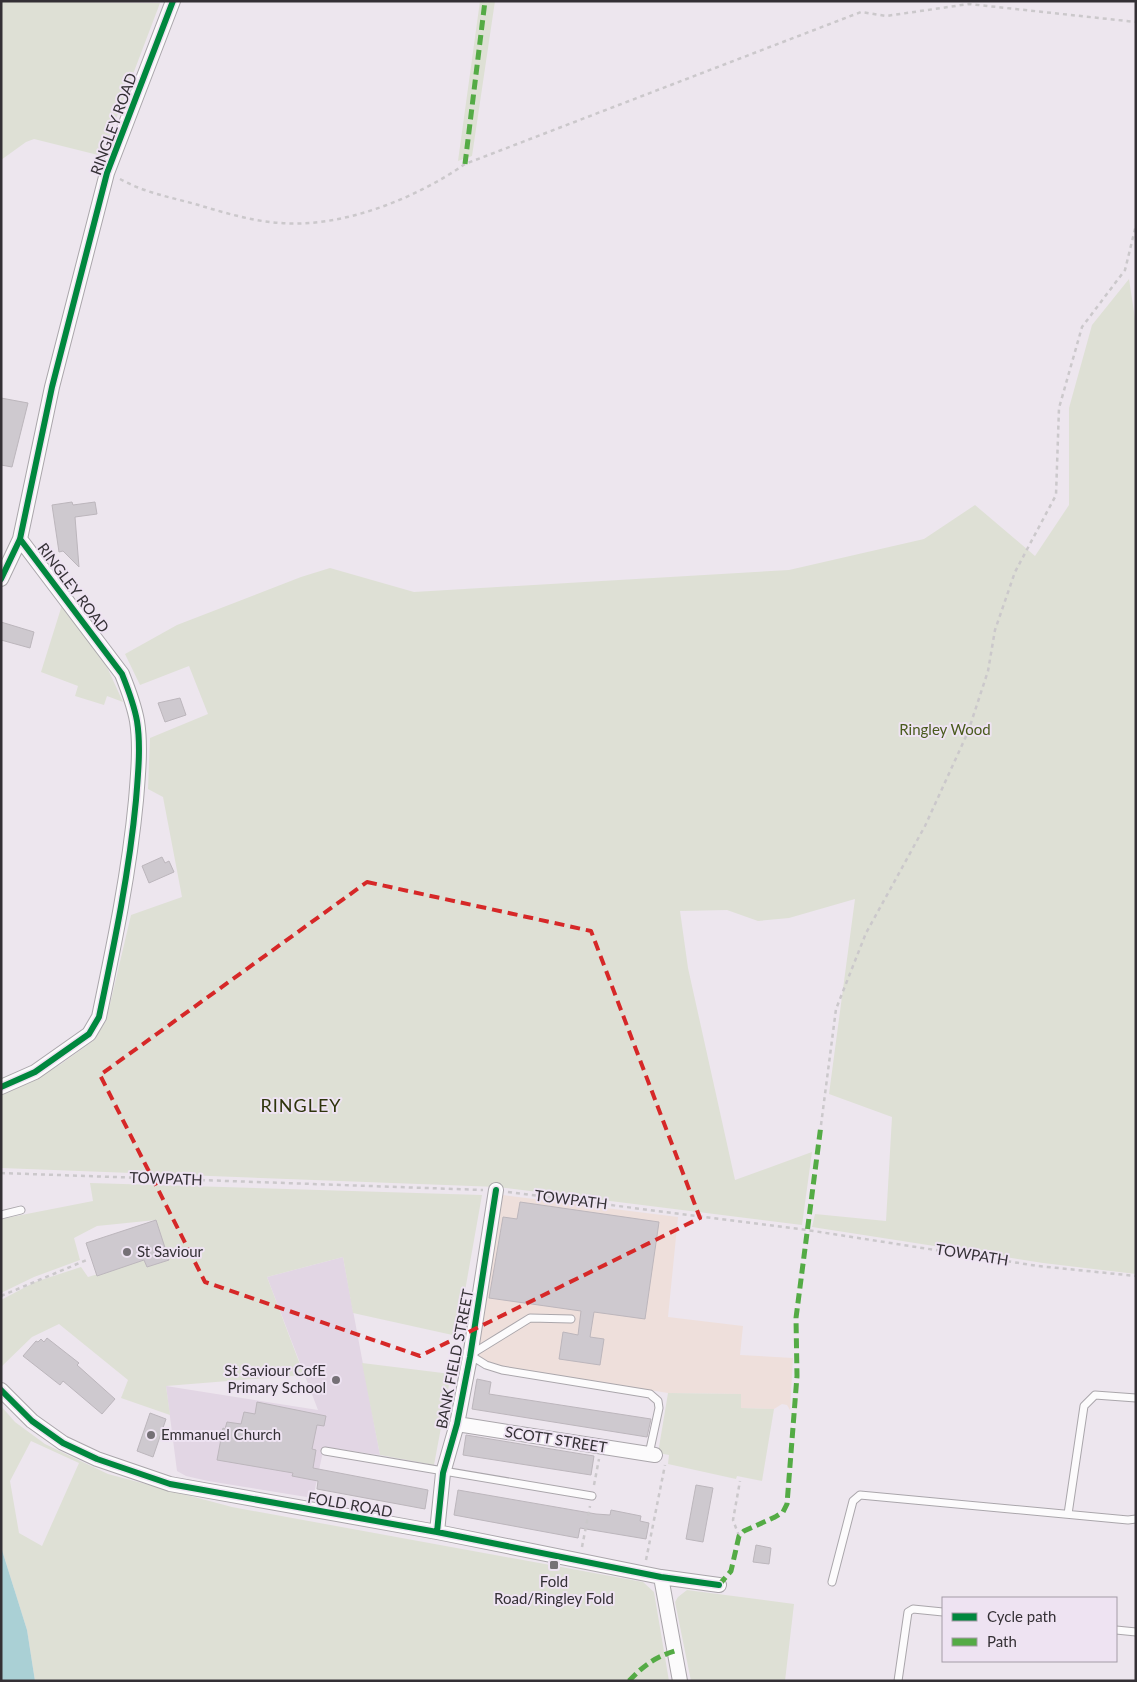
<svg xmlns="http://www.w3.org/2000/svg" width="1137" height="1682" viewBox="0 0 1137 1682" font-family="Lato,sans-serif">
	<rect width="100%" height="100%" fill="#ede6ee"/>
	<!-- built -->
	<path fill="#e2d6e4" d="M343 1257 380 1455 324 1447 313 1498 208 1481 186 1476 177 1471 166 1386 318 1410 267 1277Z"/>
	<!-- industrial -->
	<path fill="#eedfdb" d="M503 1195 678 1217 668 1317 743 1326 740 1355 793 1358 790 1410 787 1405 782 1404 774 1409 741 1408V1394L668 1393 475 1362Z"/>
	<!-- green -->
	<path fill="#dee0d5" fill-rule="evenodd" d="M1 1 160 3 102 156 34 139 26 142 1 160Z
		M480 1H495L472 156 458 161Z
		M1129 279 1136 325V1274L1043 1263 812 1227 815 1214 886 1221 892 1117 829 1094 855 899 789 918 758 921 727 910 680 911 688 968 735 1180 812 1152 802 1225 498 1187 1 1168V1095L29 1083 61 1064 93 1041 106 1021 131 915 182 897 163 797 148 789 150 738 208 714 189 666 140 685 125 654 177 625 301 577 330 568 414 592 789 570 924 539 975 505 1035 556 1069 505V408L1092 325Z
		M62 605 107 667 123 702 107 696 104 705 75 696 78 686 41 672Z
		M90 1183 482 1195 457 1336 353 1313 343 1257 267 1277 304 1375 166 1386 170 1415 121 1398 128 1380 59 1324 32 1337 1 1367V1300L35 1282 81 1267 88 1277 144 1260 147 1267 169 1260 156 1220 97 1226 74 1238 80 1260 34 1277 1 1293V1219L93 1201Z
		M362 1363 451 1374 434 1465 380 1455Z
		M668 1393 741 1394V1408L774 1409 762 1481 737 1476 736 1479 668 1464 669 1455 658 1453Z
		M1 1406 15 1422 45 1444 108 1474 232 1507 643 1582 654 1592 669 1681H35L27 1630 1 1547ZM31 1441 79 1463 42 1546 19 1533 10 1481Z
		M687 1590 794 1604 785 1681H691L675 1602 678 1597Z"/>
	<!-- water -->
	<path fill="#aad0d5" d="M1 1547 27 1630 35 1681H1Z"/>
	<!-- building -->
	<path fill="#cec9cf" stroke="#bcb6bc" d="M1 398 28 403 12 467 1 465Z
		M72 502 73 505 95 502 97 514 75 517 79 567 63 551 59 552 52 505Z
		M1 622 34 632 30 648 1 640Z
		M180 698 186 715 165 722 158 703Z
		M162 857 165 863 169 861 174 872 149 883 142 866Z
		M520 1202 659 1222 645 1319 594 1312 590 1337 604 1339 600 1365 559 1359 563 1332 578 1335 581 1311 489 1298 503 1217 517 1219Z
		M156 1220 169 1260 147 1267 144 1260 97 1276 86 1243Z
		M47 1338 79 1363 77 1365 115 1399 102 1414 63 1381 60 1385 23 1356 36 1341 38 1342 41 1339 44 1342Z
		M477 1379 491 1382 489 1394 651 1419 647 1437 472 1409Z
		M257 1402 326 1416 324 1426 317 1425 312 1449 316 1450 313 1468 428 1490 425 1509 317 1489 318 1481 292 1476 293 1473 217 1460 223 1428 225 1429 227 1422 241 1424 244 1412 255 1414Z
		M150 1413 166 1419 153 1457 137 1451Z
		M466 1435 594 1456 591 1475 463 1455Z
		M696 1485 713 1488 703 1542 686 1539Z
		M458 1490 596 1514 610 1515 611 1510 641 1516 640 1521 649 1523 646 1539 580 1528 578 1538 454 1515Z
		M756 1545 771 1548 769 1564 753 1562Z"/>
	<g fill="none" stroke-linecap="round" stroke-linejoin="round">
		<defs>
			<path id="lane" d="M1 1215 21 1210
				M571 1319 530 1318 470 1355 486 1365 502 1370 650 1394 658 1401 659 1408 649 1454
				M325 1451 592 1496
				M1068 1514 1084 1406 1095 1395 1136 1398
				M832 1582 853 1501 860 1495 1128 1520 1136 1519
				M1116 1630 1136 1632
				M898 1681 908 1612 913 1609 943 1612"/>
			<path id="street" d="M1 579 20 539 52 387 107 173 173 1
				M1 1087 35 1072 89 1034 99 1017C114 945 129 874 136 800 138 775 141 746 137 721 134 704 128 689 122 674L20 539
				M1 1390 32 1421 63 1443 97 1459 170 1484 437 1532 661 1577 719 1585
				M457 1424 655 1455
				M437 1532 443 1473 457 1424 470 1357 496 1190
				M661 1577 680 1681"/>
		</defs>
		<!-- lane casing -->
		<use href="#lane" stroke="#aaa6ab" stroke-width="9"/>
		<!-- street casing -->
		<use href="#street" stroke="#aaa6ab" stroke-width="16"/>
		<!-- path -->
		<path stroke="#cbc8cb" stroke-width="2.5" stroke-dasharray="4 4" stroke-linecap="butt" d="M120 179C143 192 169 197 195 204 222 212 251 221 280 223 342 228 415 199 465 164L861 12 886 16 969 4 1136 22
			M821 1125 836 1009 866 933 925 826 968 732 988 671 995 630 1015 572 1056 495 1059 408 1082 327 1125 270 1136 225
			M1 1173 483 1190
			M508 1192 807 1230 1038 1266 1136 1276
			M1 1296 89 1259
			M594 1485 599 1459
			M739 1536 733 1520 740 1481
			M582 1547 590 1506
			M646 1560 665 1465"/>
		<!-- lane -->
		<use href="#lane" stroke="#fcfbfc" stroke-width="7"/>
		<!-- street -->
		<use href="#street" stroke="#fcfbfc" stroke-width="14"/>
		<!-- quiet -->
		<path stroke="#54ab45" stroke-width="5" stroke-dasharray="10 5" stroke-linecap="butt" d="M465 164 485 1
			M719 1585 731 1571 739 1536 744 1531 775 1517 783 1512 787 1504 797 1376 796 1318 821 1125
			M629 1681C643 1666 655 1657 675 1651"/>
		<defs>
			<path id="cycleway" d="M1 579 20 539 52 387 107 173 173 1
				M1 1087 35 1072 89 1034 99 1017C114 945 129 874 136 800 138 775 141 746 137 721 134 704 128 689 122 674L20 539
				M1 1390 32 1421 63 1443 97 1459 170 1484 437 1532 661 1577 719 1585
				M437 1532 443 1473 457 1424 470 1357 496 1190"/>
		</defs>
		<!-- cycleway casing -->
		<use href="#cycleway" stroke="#eee3f2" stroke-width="9"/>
		<!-- cycleway -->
		<use href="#cycleway" stroke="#00873e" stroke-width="6"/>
	</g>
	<!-- marked area -->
	<path fill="none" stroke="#d62828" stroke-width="4" stroke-dasharray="10 6" stroke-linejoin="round" d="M367 882 591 931 700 1218 420 1356 205 1282 100 1075Z"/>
	<!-- markers -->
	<g fill="#757076" stroke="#eee3f2" stroke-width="2">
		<circle cx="127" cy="1252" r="5"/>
		<circle cx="336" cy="1380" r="5"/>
		<circle cx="151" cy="1435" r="5"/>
		<rect x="549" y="1560" width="10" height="10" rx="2.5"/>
	</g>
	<g text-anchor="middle" stroke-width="4" stroke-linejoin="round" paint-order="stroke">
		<!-- street labels -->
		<g font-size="15" fill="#343035" stroke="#eee3f2">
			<text transform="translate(114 124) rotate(-70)" y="5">RINGLEY ROAD</text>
			<text transform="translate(73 588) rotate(53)" y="5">RINGLEY ROAD</text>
			<text transform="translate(166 1179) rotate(2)" y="5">TOWPATH</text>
			<text transform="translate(571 1200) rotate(7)" y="5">TOWPATH</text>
			<text transform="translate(972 1255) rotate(9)" y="5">TOWPATH</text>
			<text transform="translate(455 1359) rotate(-79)" y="5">BANK FIELD STREET</text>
			<text transform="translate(556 1440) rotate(9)" y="5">SCOTT STREET</text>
			<text transform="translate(350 1505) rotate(10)" y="5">FOLD ROAD</text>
		</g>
		<!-- park labels -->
		<g font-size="15" fill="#4a5b1d" stroke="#eee3f2">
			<text x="945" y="735">Ringley Wood</text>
		</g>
		<!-- poi labels -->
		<g font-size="15" fill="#343035" stroke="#eee3f2" text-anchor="start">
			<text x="137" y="1257">St Saviour</text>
			<text x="326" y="1376" text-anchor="end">St Saviour CofE<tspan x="326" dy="17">Primary School</tspan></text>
			<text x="161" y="1440">Emmanuel Church</text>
			<text x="554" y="1587" text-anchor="middle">Fold<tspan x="554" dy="17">Road/Ringley Fold</tspan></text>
		</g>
		<!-- quarter labels -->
		<g font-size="18" letter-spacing="1" fill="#2e340c" stroke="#eee3f2">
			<text x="301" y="1112">RINGLEY</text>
		</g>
	</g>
	<!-- border -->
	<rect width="1137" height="1682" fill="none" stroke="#343035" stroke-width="5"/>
	<!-- legend -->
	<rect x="942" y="1597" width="175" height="65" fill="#eee3f2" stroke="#a49ba6"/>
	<rect x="952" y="1613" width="25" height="8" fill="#00873e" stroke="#a49ba6"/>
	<text x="987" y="1622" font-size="15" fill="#343035">Cycle path</text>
	<rect x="952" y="1638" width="25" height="8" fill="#54ab45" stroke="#a49ba6"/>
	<text x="987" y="1647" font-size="15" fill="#343035">Path</text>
</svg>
